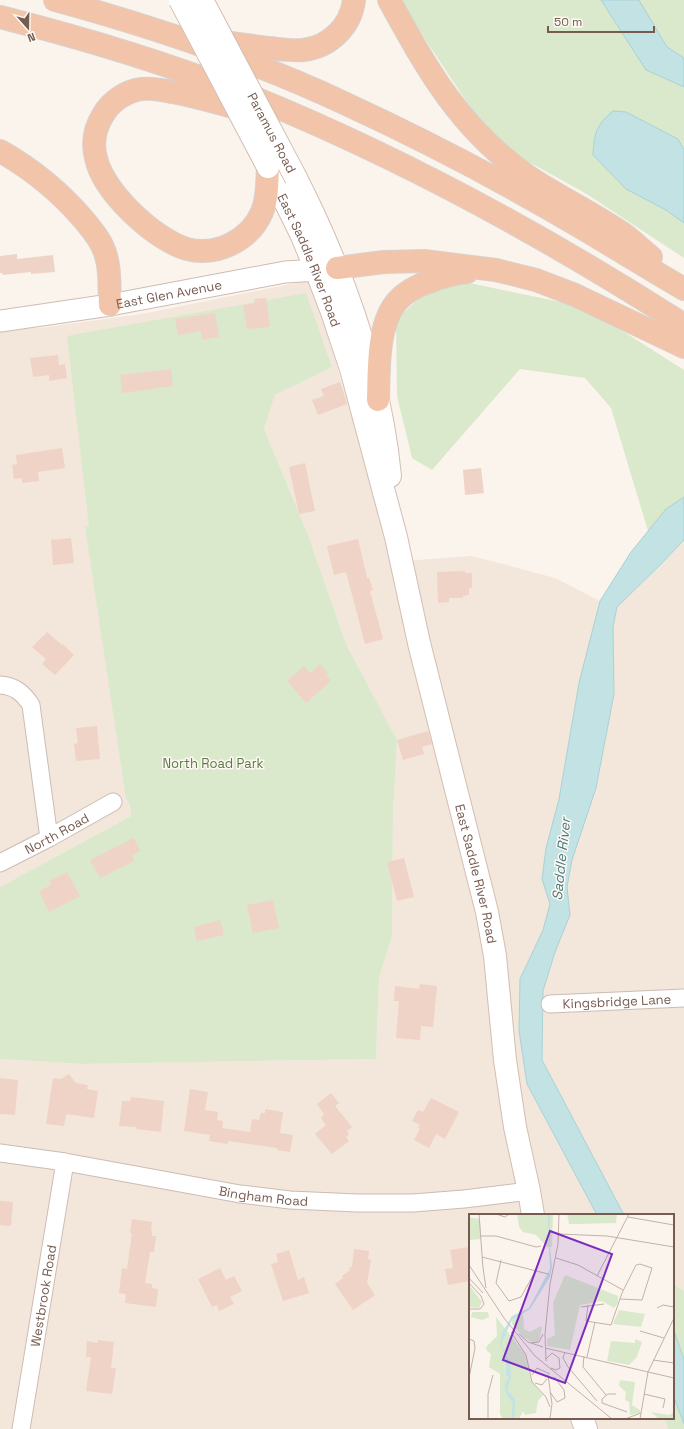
<svg xmlns="http://www.w3.org/2000/svg" width="684" height="1429" viewBox="0 0 684 1429" font-family="'Space Grotesk',sans-serif">
	<rect width="100%" height="100%" fill="#fbf4ed"/>
	<!-- residential -->
	<path fill="#f3e6db" d="M311 280 361 447 390 562 472 556 555 578 600 601 579 683 559 799 546 848 542 879 550 904 543 930 520 979 519 1031 527 1084 597 1215H470V1418H665L668 1429H0V1059L82 1064 376 1059 379 978 392 936 393 813 397 740 346 644 308 535 264 429 275 395 332 367 305 293 123 746 131 816 0 887V329L39 328 142 314Z
		M684 540V1291L673 1283V1215H624L542 1060 543 991 555 952 570 915 567 887 572 860 596 788 614 694 613 627 617 607 661 564Z"/>
	<!-- green -->
	<path fill="#dae9cb" d="M399 0H684V258L585 193 491 141 486 131Z
		M441 277 570 304 566 295 684 370V497L666 510 648 531 611 408 585 378 520 369 432 470 412 458 397 396 396 320Z
		M306 293 332 367 275 395 264 429 308 535 346 644 397 740 393 813 392 936 379 978 376 1059 82 1064 0 1059V887L131 816 130 805 126 798 85 527 89 526 67 336Z
		M673 1283 684 1291V1429H668L665 1418H673Z"/>
	<!-- water -->
	<path fill="#c2e2e4" stroke="#a9d2d5" d="M601 0H639L667 47 684 58V87L646 70Z
		M613 111 626 112 678 139 684 150V223L666 210 626 189 593 155C594 134 596 125 613 111Z
		M684 497V540L661 564 617 607 613 627 614 694 596 788 572 860 567 887 570 915 555 952 543 991 542 1060 624 1215H597L527 1084 519 1031 520 979 543 930 550 904 542 879 546 848 559 799 579 683 600 601 631 552 666 509Z
		M673 1328 684 1359V1424L673 1395Z"/>
	<!-- building -->
	<path fill="#efd3c6" d="M17 254V259L53 255 55 272 31 274V272L3 275 2 273H0V256Z
		M266 298 270 327 247 329 243 305 255 303 254 299Z
		M215 313 219 337 202 340 201 331 178 335 175 319Z
		M58 355 59 365 65 364 67 378 49 381V375L33 377 30 358Z
		M171 369 173 386 122 393 120 375Z
		M340 382 347 404 318 415 312 400 324 396 321 389Z
		M62 448 65 468 38 472 39 481 22 483V478L14 479 12 465 17 464 16 455Z
		M305 463 315 511 299 514 289 467Z
		M481 468 484 493 465 495 463 470Z
		M71 538 74 563 53 565 51 540Z
		M358 539 367 578H369L373 590 370 591 383 639 365 644 346 572 334 575 327 546Z
		M465 571V573H472V588H469V595L463 596V598H449V602L438 603 437 572Z
		M47 632 62 645 63 644 74 655 55 675 42 664 46 659 32 647Z
		M320 664 328 673 326 675 331 681 306 703 287 681 304 666 310 673Z
		M97 726 100 759 76 761 74 744 78 743 76 728Z
		M428 731 432 744 422 747 424 754 403 760 397 740Z
		M134 838 140 851 132 856 134 861 100 878 90 860Z
		M404 858 414 897 397 901 387 862Z
		M67 872 80 896 49 912 39 891 51 885 49 881Z
		M273 900 279 928 253 933 247 905Z
		M220 920 224 935 197 941 194 927Z
		M420 984 437 986 433 1027 421 1026 420 1040 396 1038 399 1001H394L395 986 419 989Z
		M69 1074 76 1083 88 1085 87 1089 98 1091 94 1118 66 1114 64 1126 46 1124 53 1078 61 1079Z
		M0 1078 18 1080 15 1115 0 1114Z
		M190 1089 208 1092 205 1110 218 1112 217 1120 223 1121 222 1128 250 1132 252 1119 259 1120 261 1113H265V1109L283 1112 280 1133 293 1135 290 1152 277 1150V1148L228 1141V1144L209 1141 210 1135 184 1131Z
		M331 1093 339 1103 335 1106 352 1127 347 1131 349 1135 346 1137 349 1141 332 1154 315 1134 326 1125 321 1118 324 1114 317 1104Z
		M131 1097 164 1101 161 1132 136 1129 137 1127 119 1126 122 1101H130Z
		M431 1098 459 1112 445 1139 436 1134 429 1148 414 1140 420 1129 418 1128 420 1125 412 1121 418 1110 423 1112Z
		M0 1201 13 1202 11 1226 0 1225Z
		M132 1219 152 1222 151 1231H152V1236H156L154 1252H150L145 1283 152 1284V1288L158 1289 156 1307 125 1303 126 1294 119 1293 122 1268 127 1269 132 1233H130Z
		M470 1247V1281L448 1285 445 1269 453 1268 450 1250Z
		M354 1249 369 1251 368 1259 371 1260 367 1283 375 1295 353 1310 335 1284 343 1278 342 1276 349 1271 350 1267H352Z
		M289 1250 298 1280 304 1277 309 1293 283 1301 271 1264 278 1262 276 1254Z
		M220 1268 226 1280 234 1276 242 1291 230 1297 234 1304 219 1311 217 1305 212 1307 198 1279Z
		M98 1340 114 1342 111 1368H116L112 1394 86 1391 91 1357H86L87 1341 98 1343Z"/>
	<g fill="none" stroke-linecap="round" stroke-linejoin="round">
		<defs>
			<g id="minor">
				<path d="M0 685C15 686 23 693 31 705L49 838"/>
				<path id="s1" d="M0 863 49 838 113 802"/>
				<path id="s2" d="M550 1004 684 998"/>
				<path id="s3" d="M0 1153 65 1162 240 1194 290 1200 357 1203H413L464 1199 529 1191"/>
				<path id="s4" d="M21 1429 65 1162"/>
			</g>
			<g id="tertiary">
				<path id="s5" d="M0 321 110 305 285 272 333 269"/>
			</g>
			<g id="secondary">
				<path id="s6" d="M268 167 302 236 316 270 332 312 351 369 396 537 419 643 487 912 495 956 505 1060 515 1127 529 1191 533 1215"/>
				<path d="M296 178C343 271 380 372 390 476"/>
				<path d="M582 1418 586 1429"/>
			</g>
			<path id="trunk" d="M55 0C154 27 252 60 344 103 422 139 497 178 570 221 608 243 646 267 684 289
				M389 0C428 71 460 129 529 177 559 197 593 213 622 233 632 240 641 249 651 257
				M0 17C83 38 166 63 245 94 399 156 545 236 684 325
				M214 41C233 43 251 46 269 48 280 49 292 51 303 50 330 47 351 26 354 0
				M251 112C225 105 199 97 172 92 163 90 152 88 142 89 126 91 111 101 103 115 95 128 92 143 96 158 103 192 155 240 187 249 217 257 250 240 262 212 268 198 267 182 268 167
				M0 151C32 169 60 192 84 220 93 231 103 243 106 256 111 272 109 289 110 305
				M337 268 384 262 424 261 496 270 536 280 575 295 684 347
				M378 400C379 371 377 328 395 304 404 292 421 284 434 280 445 276 456 273 467 272"/>
		</defs>
		<!-- minor casing -->
		<use href="#minor" stroke="#cdbcb2" stroke-width="19"/>
		<!-- tertiary casing -->
		<use href="#tertiary" stroke="#cdbcb2" stroke-width="23"/>
		<!-- secondary casing -->
		<use href="#secondary" stroke="#d3beb2" stroke-width="24"/>
		<!-- trunk casing -->
		<use href="#trunk" stroke="#d9d1ce" stroke-width="24"/>
		<!-- minor -->
		<use href="#minor" stroke="#fff" stroke-width="17"/>
		<!-- tertiary -->
		<use href="#tertiary" stroke="#fff" stroke-width="21"/>
		<!-- secondary -->
		<use href="#secondary" stroke="#fff" stroke-width="22"/>
		<!-- trunk -->
		<use href="#trunk" stroke="#f2c4aa" stroke-width="22"/>
		<defs>
			<g id="secondary-bridge">
				<path d="M180 0 268 167"/>
				<path id="s7" d="M202 0 296 178"/>
			</g>
		</defs>
		<!-- secondary-bridge casing -->
		<use href="#secondary-bridge" stroke="#d3beb2" stroke-width="24" stroke-linecap="butt"/>
		<!-- secondary-bridge -->
		<use href="#secondary-bridge" stroke="#fff" stroke-width="22"/>
	</g>
	<g text-anchor="middle" stroke-width="3" stroke-linejoin="round" paint-order="stroke">
		<!-- street labels -->
		<g font-size="13" fill="#765b50" stroke="#fef9f3">
			<text dy="5" stroke="none"><textPath href="#s7" startOffset="150">Paramus Road</textPath></text>
			<text dy="5" stroke="none"><textPath href="#s6" startOffset="102">East Saddle River Road</textPath></text>
			<text dy="5" stroke="none"><textPath href="#s5" startOffset="171">East Glen Avenue</textPath></text>
			<text dy="5" stroke="none"><textPath href="#s1" startOffset="64">North Road</textPath></text>
			<text dy="5" stroke="none"><textPath href="#s6" startOffset="739">East Saddle River Road</textPath></text>
			<text dy="5" stroke="none"><textPath href="#s2" startOffset="67">Kingsbridge Lane</textPath></text>
			<text dy="5" stroke="none"><textPath href="#s3" startOffset="267">Bingham Road</textPath></text>
			<text dy="5" stroke="none"><textPath href="#s4" startOffset="135">Westbrook Road</textPath></text>
		</g>
		<!-- park labels -->
		<g font-size="13" fill="#5c7a49" stroke="#fef9f3">
			<text x="213" y="768">North Road Park</text>
		</g>
		<!-- water labels -->
		<g font-size="14" font-style="italic" fill="#487b7f" stroke="#fef9f3">
			<text transform="translate(561 859) rotate(-84)" y="5">Saddle River</text>
		</g>
	</g>
	<!-- overview -->
	<g transform="translate(469 1214)">
		<rect width="205" height="205" fill="#fbf4ed"/>
		<path d="M48 0H84L83 33H78L67 21 54 18 50 13ZM98 0H148L147 9 110 10H100ZM0 3 11 5 12 25 1 26 0 28ZM96 61 149 82V89L145 94 133 87 111 91 101 136 78 132V125L86 121 84 89ZM0 71 13 88 10 94 0 93ZM150 96 176 100 172 113 144 110ZM3 98H19L20 103 13 106 2 103ZM54 99 55 115 61 118 72 112 73 114 70 127 65 129 54 123 43 110V106ZM27 103 56 140 62 167 74 181 69 187 67 199 56 201 54 197 50 205H34L31 200V160L20 153 22 140 18 137 17 133 28 122ZM166 125 173 128 168 143 160 151 138 147 142 127 166 129ZM151 166 166 168 163 191 171 196V199L161 201 160 188 156 186 157 178 150 172ZM182 198 200 201 205 198V205H190Z" fill="#dae9cb"/>
		<path d="M79 0H81V33L83 53 81 63 61 95 43 106 32 130 41 149 42 163 38 176 46 185V192L45 205H42L44 190 37 179 36 170 40 163 37 160V143L31 130 33 119 43 102 60 94 81 55Z" fill="#c2e2e4"/>
		<path fill="none" stroke="#c2b2a9" stroke-width="1" d="M10 0 14 54M27 0 36 3 40 0M159 3 205 11M90 20 138 22 205 33M12 22H27L67 33 72 32M13 43 79 60M87 44 109 51 154 76M32 46 27 69 40 87 52 83 67 56M0 51 35 104 66 142 143 205M14 54 17 74M128 62 160 0M0 64 14 79M0 69 12 82 15 90 11 95H0M119 91 117 107 142 111 153 79 167 51 171 50 183 54 173 86 151 85M112 93 135 90M188 94 194 91 205 93M171 117 195 124M42 118 57 141 63 168 77 183 81 193M50 120 59 128 74 133M0 125 5 127 6 134 0 164M62 129 70 128 74 120M76 134 205 164M96 138 94 144 99 153 128 187M115 142 114 153 137 181M118 143 126 108M77 145 83 139 90 144 91 154 87 156 82 154M184 146 205 149M77 147 76 120 81 70 89 30 90 0M63 161 68 154 81 160M79 161 83 190 81 204M66 169 73 171 78 165M81 178 88 188 96 184 95 176 85 163M147 180H139L133 185V189L158 198M175 180 196 185 194 194M19 205V180L24 161M156 205 172 199M171 205 179 158 205 104"/>
		<path fill="#7b2cbf" fill-opacity="0.15" stroke="#7b2cbf" stroke-width="2" d="M81 17 143 40 96 169 34 146Z"/>
		<rect width="205" height="205" fill="none" stroke="#765b50" stroke-width="2"/>
	</g>
	<!-- north arrow -->
	<g transform="translate(28 28) rotate(160)" stroke="#fef9f3" stroke-width="3" paint-order="stroke">
	<path d="M0-3L7 15L0 10L-7 15Z" fill="#765b50"/>
	<text y="-6" font-size="11" font-weight="bold" text-anchor="middle" fill="#765b50">N</text>
	</g>
	<!-- scale -->
	<path d="M548 26v6h106v-6" fill="none" stroke="#765b50" stroke-width="2"/>
	<text x="554" y="26" font-size="12" fill="#765b50" stroke="#fef9f3" stroke-width="3" paint-order="stroke">50 m</text>
</svg>
